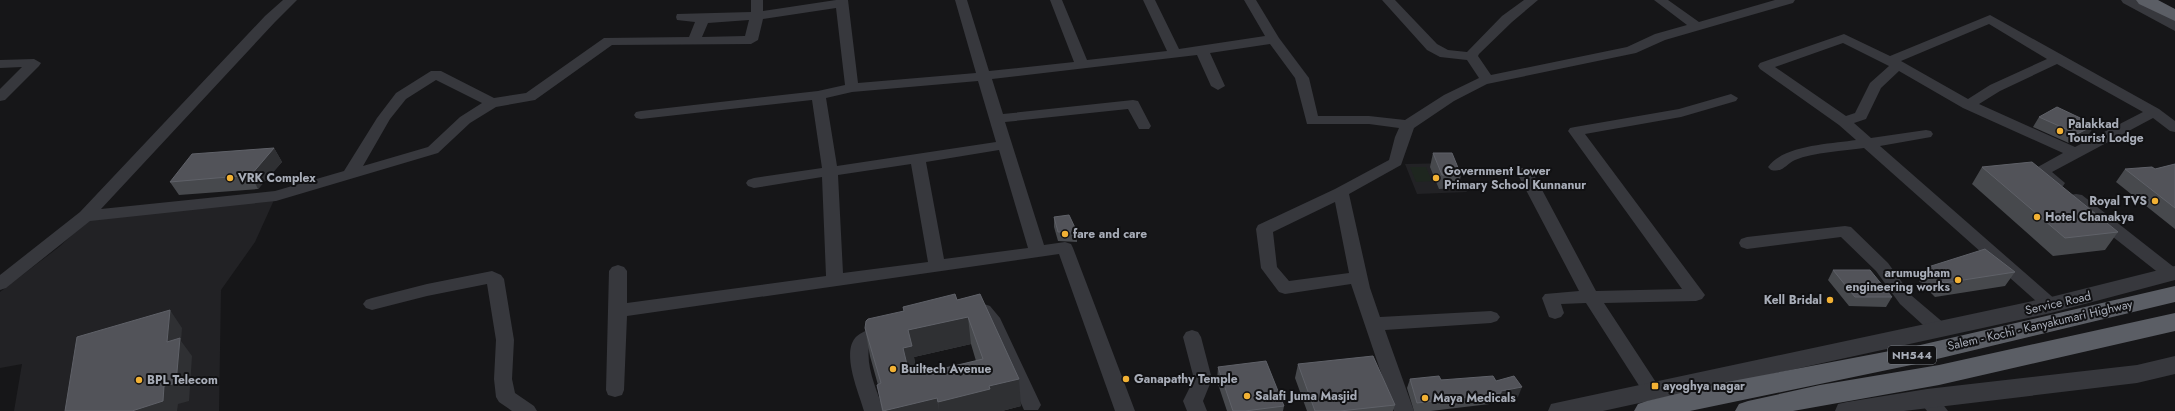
<svg xmlns="http://www.w3.org/2000/svg" width="2175" height="411" viewBox="0 0 2175 411" font-family="Jost,sans-serif">
	<rect width="100%" height="100%" fill="#161618"/>
	<!-- built -->
	<path fill="#222225" d="M1453 163 1467 192 1417 194 1405 164Z
		M274 200 255 242 221 290 219 411H14L22 364 0 368V292L59 247 90 218Z"/>
	<!-- green -->
	<path fill="#1e261f" d="M1410 167H1426L1432 181 1416 182Z"/>
	<g fill="none" stroke-linecap="round" stroke-linejoin="round">
		<!-- minor -->
		<path fill="#37383d" fill-rule="evenodd" d="M283 0H297L275 22 101 209 275 191 344 171 377 118 396 93 431 71H441L494 98 526 93 604 38 689 37 695 22 677 20 676 17 677 14 751 12V0H763V11L836 0H848L858 83 976 73 955 0H967L989 71 1074 62 1050 0H1062L1087 60 1167 51 1143 0H1155L1179 49 1265 36 1244 0H1256L1279 38 1309 78 1318 116H1369L1405 120 1444 95 1479 78 1467 60 1440 57 1427 50 1382 0H1395L1437 44 1448 50 1467 52 1502 16 1524 0H1538L1512 22 1479 54 1478 56 1491 75 1627 47 1655 34 1687 25 1654 0H1668L1699 22 1775 0H1795L1793 3 1665 40 1636 53 1487 84 1454 101 1414 128 1401 165 1349 194 1370 288 1380 317 1491 311 1497 313 1500 317 1497 321 1491 323 1385 330 1414 411H1394L1351 284 1285 294 1279 292 1261 268 1256 229 1258 225 1335 189 1389 160 1395 137 1399 128 1369 124H1307L1295 78 1270 44 1210 53 1225 86 1218 90 1211 86 1197 55 992 79 1003 114 1133 100 1138 101 1151 126 1149 129H1139L1128 109 1005 122 1044 245 1065 242 1071 244 1073 248 1135 411H1115L1059 254 627 316 624 390 622 395 615 397 608 395 606 390 609 271 612 267 618 265 624 267 627 271V303L826 276 822 177 754 188 748 186 746 183 748 180 754 178 822 168 812 100 641 119 636 118 634 115 636 112 641 111 818 91 845 85 836 8 763 19 758 40 751 44 612 45 535 100 496 107 470 123 438 153 276 201 90 221 6 288 0 290V275L80 212 265 16ZM749 20 745 36 702 37 708 23ZM436 80 482 103 460 117 428 147 363 166 390 119 406 99ZM978 81 996 142 837 166 826 98 852 92ZM999 150 1028 248 944 259 926 162ZM911 164 928 262 843 273 838 175ZM1335 202 1349 273 1289 281 1277 267 1273 232Z
			M1990 15 2159 109 2175 121V132L2170 131 2153 118 2052 172 2065 183 2063 186C2052 189 2039 180 2033 171L2036 168 2063 153 1963 108 1899 71 1881 88 1866 119 1854 123 1871 138 1926 130 1931 131 1933 134 1931 137 1880 146 2057 301 2060 305 2057 309 2051 311 2045 309 1864 148C1844 151 1814 152 1795 160 1786 164 1783 173 1771 170L1768 167C1783 145 1831 144 1856 140L1839 125 1760 69 1758 66 1760 63 1844 34 1890 56ZM1989 24 2047 59 1990 85 1968 99 1901 61ZM1843 43 1889 66 1870 83 1855 113 1846 116 1775 67ZM2057 64 2143 112 2075 147 1979 104 2000 91Z
			M34 59 41 63 39 66 5 100 0 101V89L22 67 0 68V60Z
			M1731 94 1738 98 1736 101 1681 117 1585 134 1705 295 1702 299 1696 301 1604 303 1661 390 1659 395 1652 397 1645 395 1586 303 1561 304 1564 313 1561 317 1555 319 1549 317 1542 298 1545 294 1579 291 1516 171 1519 168H1529L1532 171 1596 291 1682 289 1568 131 1570 128 1575 127 1679 109Z
			M2076 194 2082 195 2175 268V279L2165 278 2070 203 2068 199 2070 195Z
			M1845 226 1851 227 1888 263 1912 296 1945 324 1948 329 1945 334 1939 335 1933 334 1900 304 1876 271 1841 237 1747 249 1741 247 1739 243 1741 239 1747 237Z
			M492 271 501 275 504 279 514 340 512 379 515 393 534 406 537 411H512L499 402 496 397 494 379 496 340 487 284 427 296 372 310 366 308 363 304 366 300 372 298 427 284Z
			M984 304 990 306 1000 318 1041 405 1038 410H1024L984 321 980 317 965 315 962 311 965 307Z
			M887 325 893 327 896 332 893 337 878 341 869 347C866 368 877 391 884 411H864C859 393 840 351 857 336 865 329 878 328 887 325Z
			M1192 330 1198 332 1201 337 1212 379 1203 401 1207 411H1187L1183 401 1194 379 1183 337 1186 332Z
			M1927 391 1934 393 1948 411H1927L1917 398 1920 393Z"/>
		<!-- tertiary -->
		<path fill="#37383d" fill-rule="evenodd" d="M2121 0H2141L2175 19V31L2123 3Z
			M2175 266V280L2051 313 1603 411H1548L1551 404 1560 402 2051 297Z
			M2175 356V374L2137 383 1904 411H1835L1838 404 1847 402 1927 389 2137 365Z"/>
		<!-- trunk -->
		<path fill="#5b5e65" fill-rule="evenodd" d="M2136 0H2158L2175 9V21L2139 4Z
			M2175 286V302L1916 364 1690 411H1634L1638 404 1647 401 1727 382 1916 346Z
			M2175 313V331L1939 385 1793 411H1735L1739 404 1748 401 1820 385 1939 365Z"/>
	</g>
	<!-- wall -->
	<path fill="#47494d" fill-rule="evenodd" d="M2039 117 2089 134 2071 144 2033 127Z
		M274 148 282 162 258 189 179 195 170 182Z
		M1433 153 1461 175 1458 188 1439 189 1430 167Z
		M2175 164V229L2116 182 2125 169H2155Z
		M1982 167 2118 232 2105 250 2053 256 1972 184Z
		M1054 217 1077 232V242L1058 241 1054 227Z
		M1928 267 2015 272 2005 286 1935 297 1919 281Z
		M1833 270 1892 297 1886 307 1849 306 1828 280Z
		M980 294 1021 406 1002 411H882L877 385H878L870 356 865 328 904 311 903 307 957 300ZM971 344 976 361 920 374 916 371 914 357Z
		M1298 364 1395 405 1393 411H1307L1295 378Z
		M1218 367 1284 406 1283 411H1227L1217 381Z
		M1410 379 1496 381 1518 397 1499 401 1498 403 1431 411H1414L1407 388Z"/>
	<!-- shaded-wall -->
	<path fill="#2f3033" d="M2095 125 2089 134 2071 144 2077 134Z
		M274 148 282 162 258 189 251 175Z
		M170 310 182 328 181 341 192 356 189 401 178 404 177 411H132L167 342Z
		M968 317 971 344 914 357 916 373 907 376 903 348 908 330Z
		M1019 379 1021 406 1002 411H939L938 402 989 386Z
		M1522 387 1518 397 1499 401 1501 393V391Z
		M937 398 939 411H883Z"/>
	<!-- building -->
	<path fill="#525359" stroke="#5f6168" fill-rule="evenodd" d="M2057 107 2095 125 2077 134 2039 117Z
		M274 148 251 175 170 182 192 154Z
		M1433 153H1452L1461 175H1442Z
		M2032 162 2118 232 2065 238 1982 167Z
		M2175 164V208L2125 169 2152 167 2155 169Z
		M1069 215 1077 232H1058L1054 217Z
		M1985 249 2015 272 1944 283 1928 267Z
		M1833 270H1870L1892 297H1855Z
		M955 294 957 300 980 294 1019 379 989 386 990 389 938 402 937 398 883 411 877 385 881 383 865 328 866 321 868 319 904 311 903 307ZM968 317 983 359 920 374 919 371 909 373 903 348 912 346 908 330Z
		M170 310 167 342 180 338 176 383 164 386 163 401 132 411H65L77 337Z
		M1373 356 1395 405 1340 411H1315L1298 364Z
		M1266 361 1284 406 1245 411H1233L1218 367Z
		M1439 376 1441 380 1493 376 1496 381 1514 376 1522 387 1501 391V393L1417 403 1410 379Z"/>
	<!-- markers -->
	<g fill="#f2b134" stroke="#111113" stroke-width="1.5">
		<circle cx="2060" cy="131" r="4"/>
		<circle cx="230" cy="178" r="4"/>
		<circle cx="1436" cy="178" r="4"/>
		<circle cx="2155" cy="201" r="4"/>
		<circle cx="2037" cy="217" r="4"/>
		<circle cx="1065" cy="234" r="4"/>
		<circle cx="1958" cy="280" r="4"/>
		<circle cx="1830" cy="300" r="4"/>
		<circle cx="893" cy="369" r="4"/>
		<circle cx="1126" cy="379" r="4"/>
		<circle cx="139" cy="380" r="4"/>
		<rect x="1651" y="382" width="8" height="8" rx="2"/>
		<circle cx="1247" cy="396" r="4"/>
		<circle cx="1425" cy="398" r="4"/>
	</g>
	<g text-anchor="middle" stroke-width="4" stroke-linejoin="round" paint-order="stroke">
		<!-- shield labels -->
		<rect fill="#111113" stroke="#7b7e86" stroke-width="1" x="1888" y="346" width="48" height="18" rx="3"/>
		<g font-size="11" font-weight="bold" fill="#a8adb8">
			<text x="1912" y="359">NH544</text>
		</g>
		<!-- poi labels -->
		<g font-size="12" font-weight="bold" fill="#a8adb8" stroke="#111113" text-anchor="start">
			<text x="2068" y="128">Palakkad<tspan x="2068" dy="14">Tourist Lodge</tspan></text>
			<text x="1444" y="175">Government Lower<tspan x="1444" dy="14">Primary School Kunnanur</tspan></text>
			<text x="238" y="182">VRK Complex</text>
			<text x="2147" y="205" text-anchor="end">Royal TVS</text>
			<text x="2045" y="221">Hotel Chanakya</text>
			<text x="1073" y="238">fare and care</text>
			<text x="1950" y="277" text-anchor="end">arumugham<tspan x="1950" dy="14">engineering works</tspan></text>
			<text x="1822" y="304" text-anchor="end">Kell Bridal</text>
			<text x="901" y="373">Builtech Avenue</text>
			<text x="1134" y="383">Ganapathy Temple</text>
			<text x="147" y="384">BPL Telecom</text>
			<text x="1663" y="390">ayoghya nagar</text>
			<text x="1255" y="400">Salafi Juma Masjid</text>
			<text x="1433" y="402">Maya Medicals</text>
		</g>
		<!-- street labels -->
		<g font-size="12" fill="#a8adb8" stroke="#111113">
			<text transform="translate(2058 303) rotate(-13)" y="4">Service Road</text>
			<text transform="translate(2040 325) rotate(-13)" y="4">Salem - Kochi - Kanyakumari Highway</text>
		</g>
	</g>
</svg>
